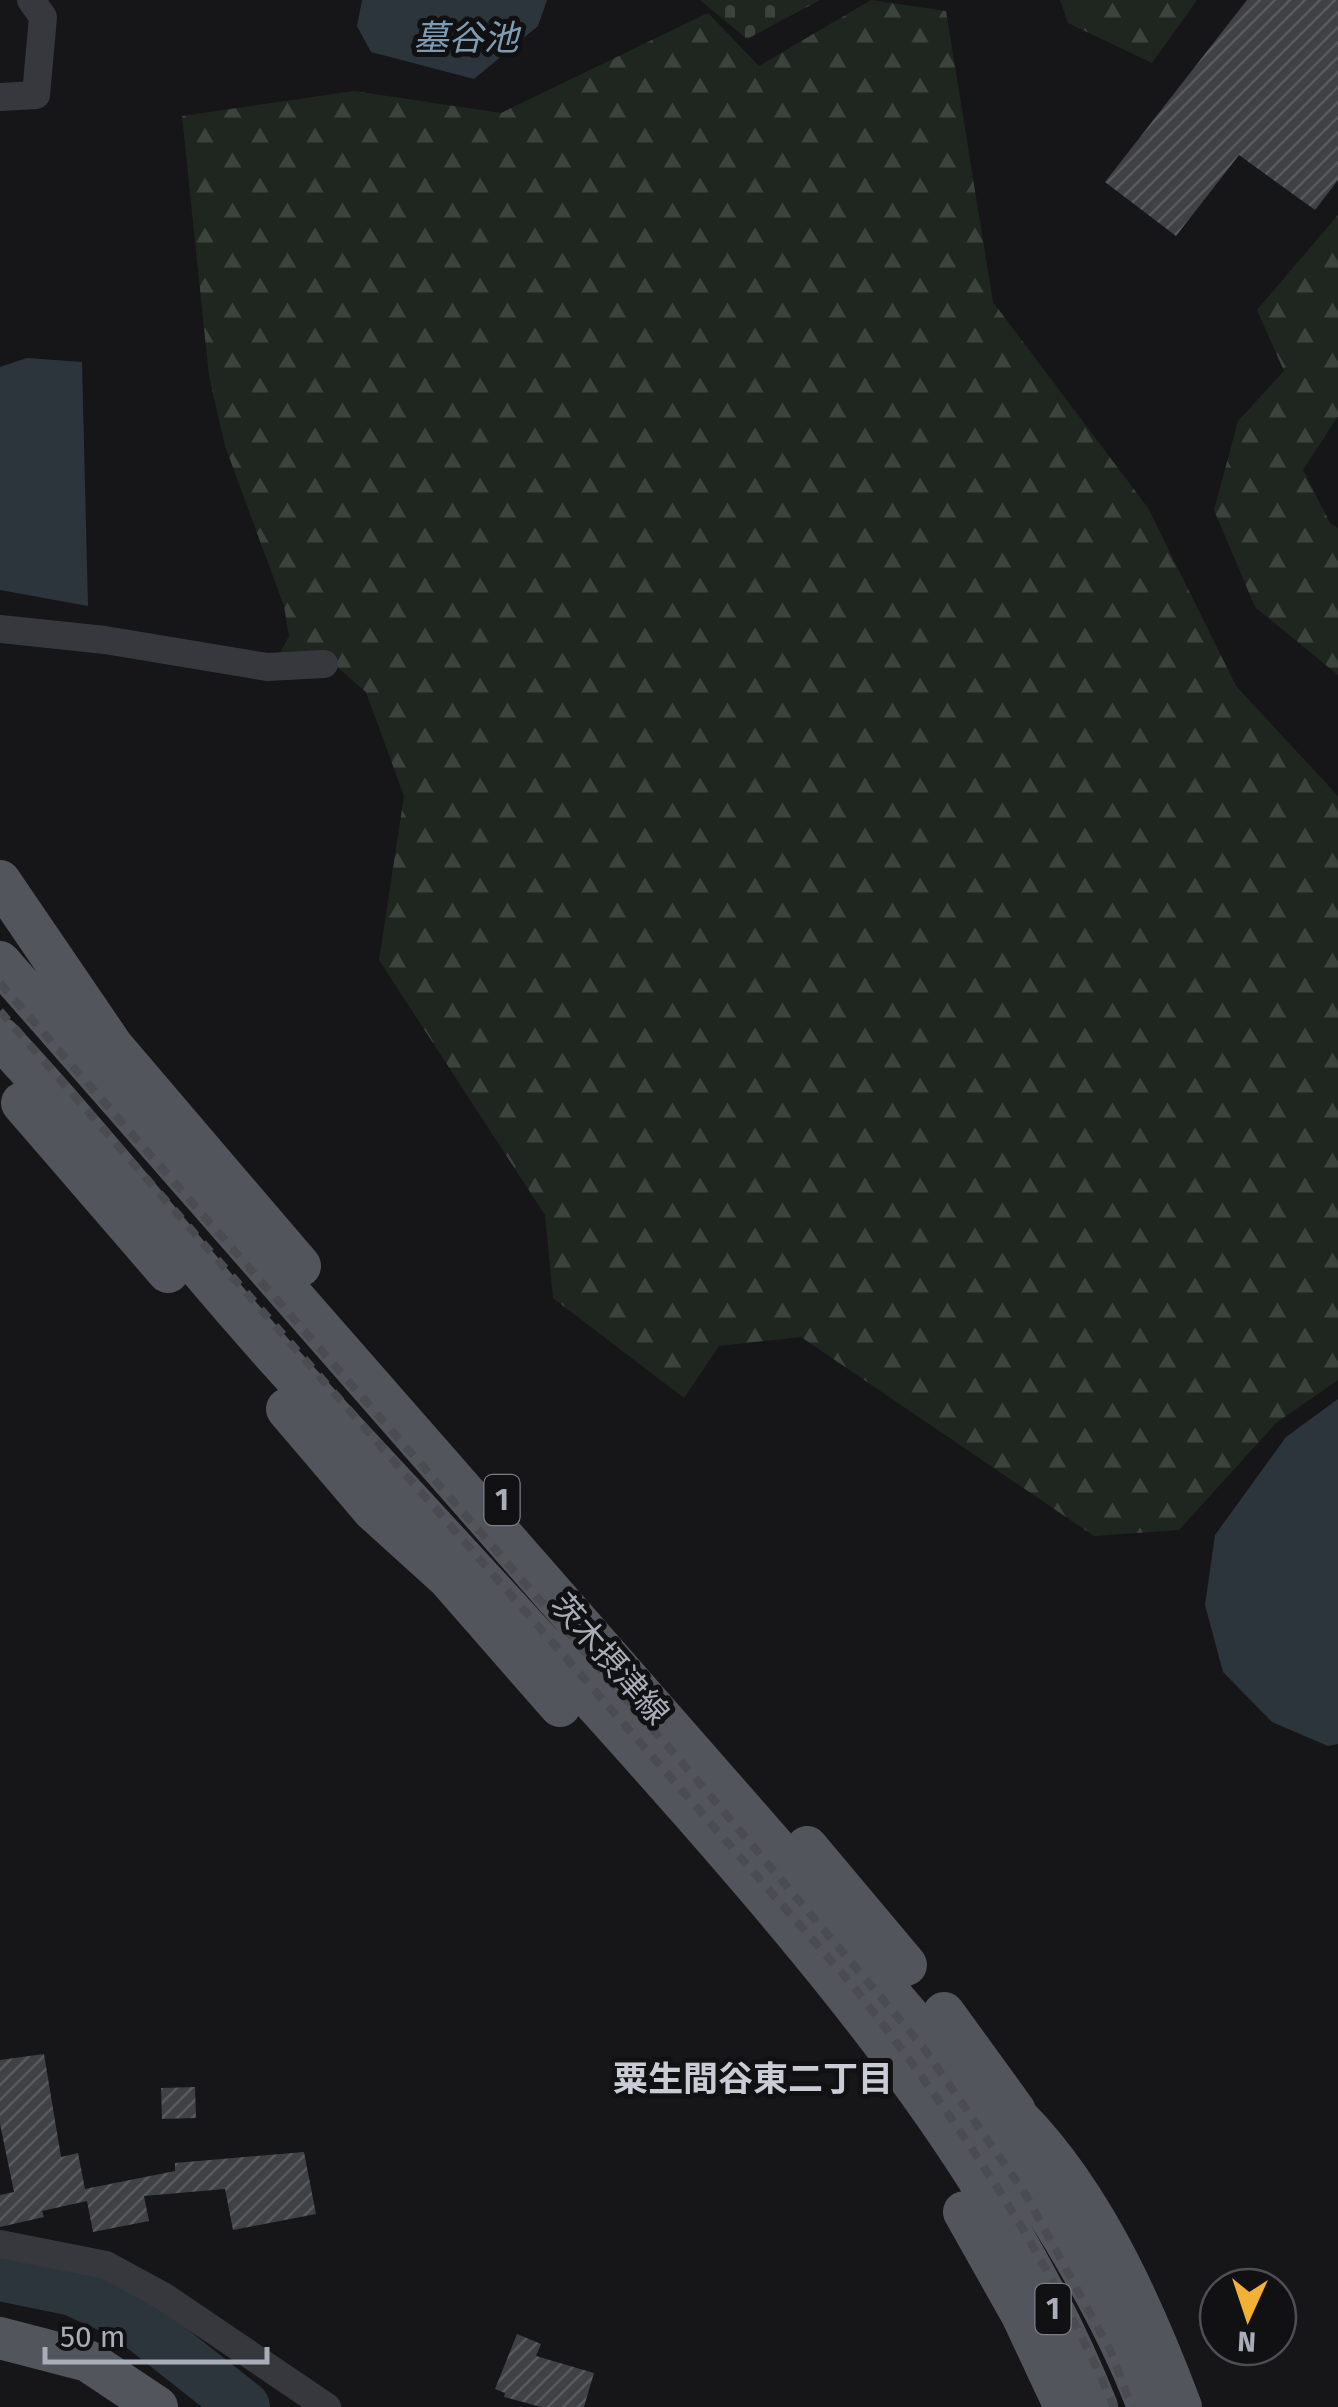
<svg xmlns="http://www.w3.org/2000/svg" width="1338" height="2407" viewBox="0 0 1338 2407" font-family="'Fira Sans','Noto Sans JP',sans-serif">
	<defs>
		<pattern id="forest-firs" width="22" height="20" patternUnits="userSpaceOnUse" patternTransform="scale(2.5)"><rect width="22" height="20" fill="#1e261f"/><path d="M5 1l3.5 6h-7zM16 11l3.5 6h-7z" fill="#3c433d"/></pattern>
		<pattern id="cemetery-stones" width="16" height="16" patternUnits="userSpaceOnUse" patternTransform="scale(2.5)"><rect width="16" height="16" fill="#1e261f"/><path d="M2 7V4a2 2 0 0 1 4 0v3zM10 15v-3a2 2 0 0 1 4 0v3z" fill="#3c433d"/></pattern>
		<pattern id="building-hatch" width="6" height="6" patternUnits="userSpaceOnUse" patternTransform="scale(2.5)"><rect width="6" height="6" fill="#404145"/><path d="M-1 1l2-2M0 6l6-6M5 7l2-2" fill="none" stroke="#595a5e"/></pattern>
	</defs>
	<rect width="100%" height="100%" fill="#161618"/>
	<!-- forest -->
	<path fill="url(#forest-firs)" d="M871 0 946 11 993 302 1148 508 1236 686 1338 796V1380L1276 1423 1179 1530 1094 1536 801 1337 719 1346 684 1398 553 1298 545 1215 379 960 404 796 366 692 328 659 280 653 289 636 284 606 225 446 209 376 182 116 354 91 501 113 708 13 759 66Z
		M1060 0H1197L1152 63 1068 23Z
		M1338 215V416L1303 470 1330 523 1338 528V675L1255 607 1214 510 1238 421 1284 371 1257 310Z"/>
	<!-- cemetery -->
	<path fill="url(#cemetery-stones)" d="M700 0H820L747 39Z"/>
	<!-- water -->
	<path fill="#2c353c" d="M362 0H547L538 26 474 79 371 52 357 26Z
		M27 358 82 362 88 606 0 590V367Z
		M1338 1399V1744L1328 1746 1272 1722 1223 1672 1205 1605 1215 1535 1286 1437Z"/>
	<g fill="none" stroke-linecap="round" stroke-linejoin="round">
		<!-- river -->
		<path stroke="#2c353c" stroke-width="52" d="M0 2275 73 2290 126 2314 244 2407"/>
	</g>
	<!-- building -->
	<path fill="url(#building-hatch)" d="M1247 0H1338V180L1315 210 1239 155 1176 236 1105 182Z
		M44 2054 61 2157 78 2153 85 2189 175 2171V2163L304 2152 316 2214 233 2230 225 2189 144 2196 149 2221 93 2232 87 2201 42 2211 44 2217 0 2227V2195L14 2192 0 2124V2060Z
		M195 2087 196 2118 162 2119 161 2088Z
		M517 2334 541 2344 536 2356 594 2373 584 2407H541L504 2397 505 2393 495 2389Z"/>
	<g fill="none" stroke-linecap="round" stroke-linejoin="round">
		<!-- minor -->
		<path stroke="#37383d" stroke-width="28" d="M0 97 36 95 43 17 31 0
			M0 629 105 640 267 667 324 664
			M0 2244 106 2265 163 2296 327 2407"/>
		<!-- primary -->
		<path stroke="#53555c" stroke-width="42" d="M0 881 113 1047 300 1266
			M0 962 810 1887C834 1940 885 1984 920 2030 1002 2138 1101 2280 1148 2407
			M0 1038C109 1154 205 1282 314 1398 441 1534 567 1670 690 1810 848 1990 1007 2182 1097 2407
			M22 1103 168 1272
			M287 1409 374 1511 448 1578 560 1706
			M807 1847 906 1965
			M944 2013 1015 2111
			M995 2096C1084 2173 1140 2298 1181 2407
			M964 2212 1022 2315 1065 2407
			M0 2338 88 2361 157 2407"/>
		<!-- rail -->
		<path stroke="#4a4c52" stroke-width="8" stroke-dasharray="12 10" stroke-linecap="butt" d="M0 983 685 1766 923 2047 1026 2195 1110 2350 1132 2407
			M0 1011 854 1987C957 2119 1048 2253 1114 2407"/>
	</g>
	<g text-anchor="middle" stroke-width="10" stroke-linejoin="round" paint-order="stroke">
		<!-- shield labels -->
		<g fill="#111113" stroke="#7b7e86" stroke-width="2.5">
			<rect x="484.5" y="1475" width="35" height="50" rx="8"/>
			<rect x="1035.5" y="2284" width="35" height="50" rx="8"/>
		</g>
		<g font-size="30" font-weight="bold" fill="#a8adb8">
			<text x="502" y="1510">1</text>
			<text x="1053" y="2319">1</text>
		</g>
		<!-- street labels -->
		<g font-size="32" fill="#a8adb8" stroke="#111113">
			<text transform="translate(610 1659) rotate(49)" y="11">茨木摂津線</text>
		</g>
		<!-- water labels -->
		<g font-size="35" font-style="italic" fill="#7f9bb3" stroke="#111113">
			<text x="466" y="50">墓谷池</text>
		</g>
		<!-- neighbourhood labels -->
		<g font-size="35" font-weight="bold" fill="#c9ccd4" stroke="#111113">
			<text x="753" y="2091">粟生間谷東二丁目</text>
		</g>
	</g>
	<!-- north arrow -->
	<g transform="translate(1248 2317) rotate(183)"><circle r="48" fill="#111113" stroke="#4d4f55" stroke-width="2.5"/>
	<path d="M0-8L18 38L0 25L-18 38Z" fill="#f2b134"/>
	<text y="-15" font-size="28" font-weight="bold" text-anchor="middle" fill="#a8adb8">N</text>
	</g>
	<!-- scale -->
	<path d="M45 2347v15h222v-15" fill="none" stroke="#a8adb8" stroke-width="5"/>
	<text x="60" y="2347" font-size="30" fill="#a8adb8" stroke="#111113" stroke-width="8" paint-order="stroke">50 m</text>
</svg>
